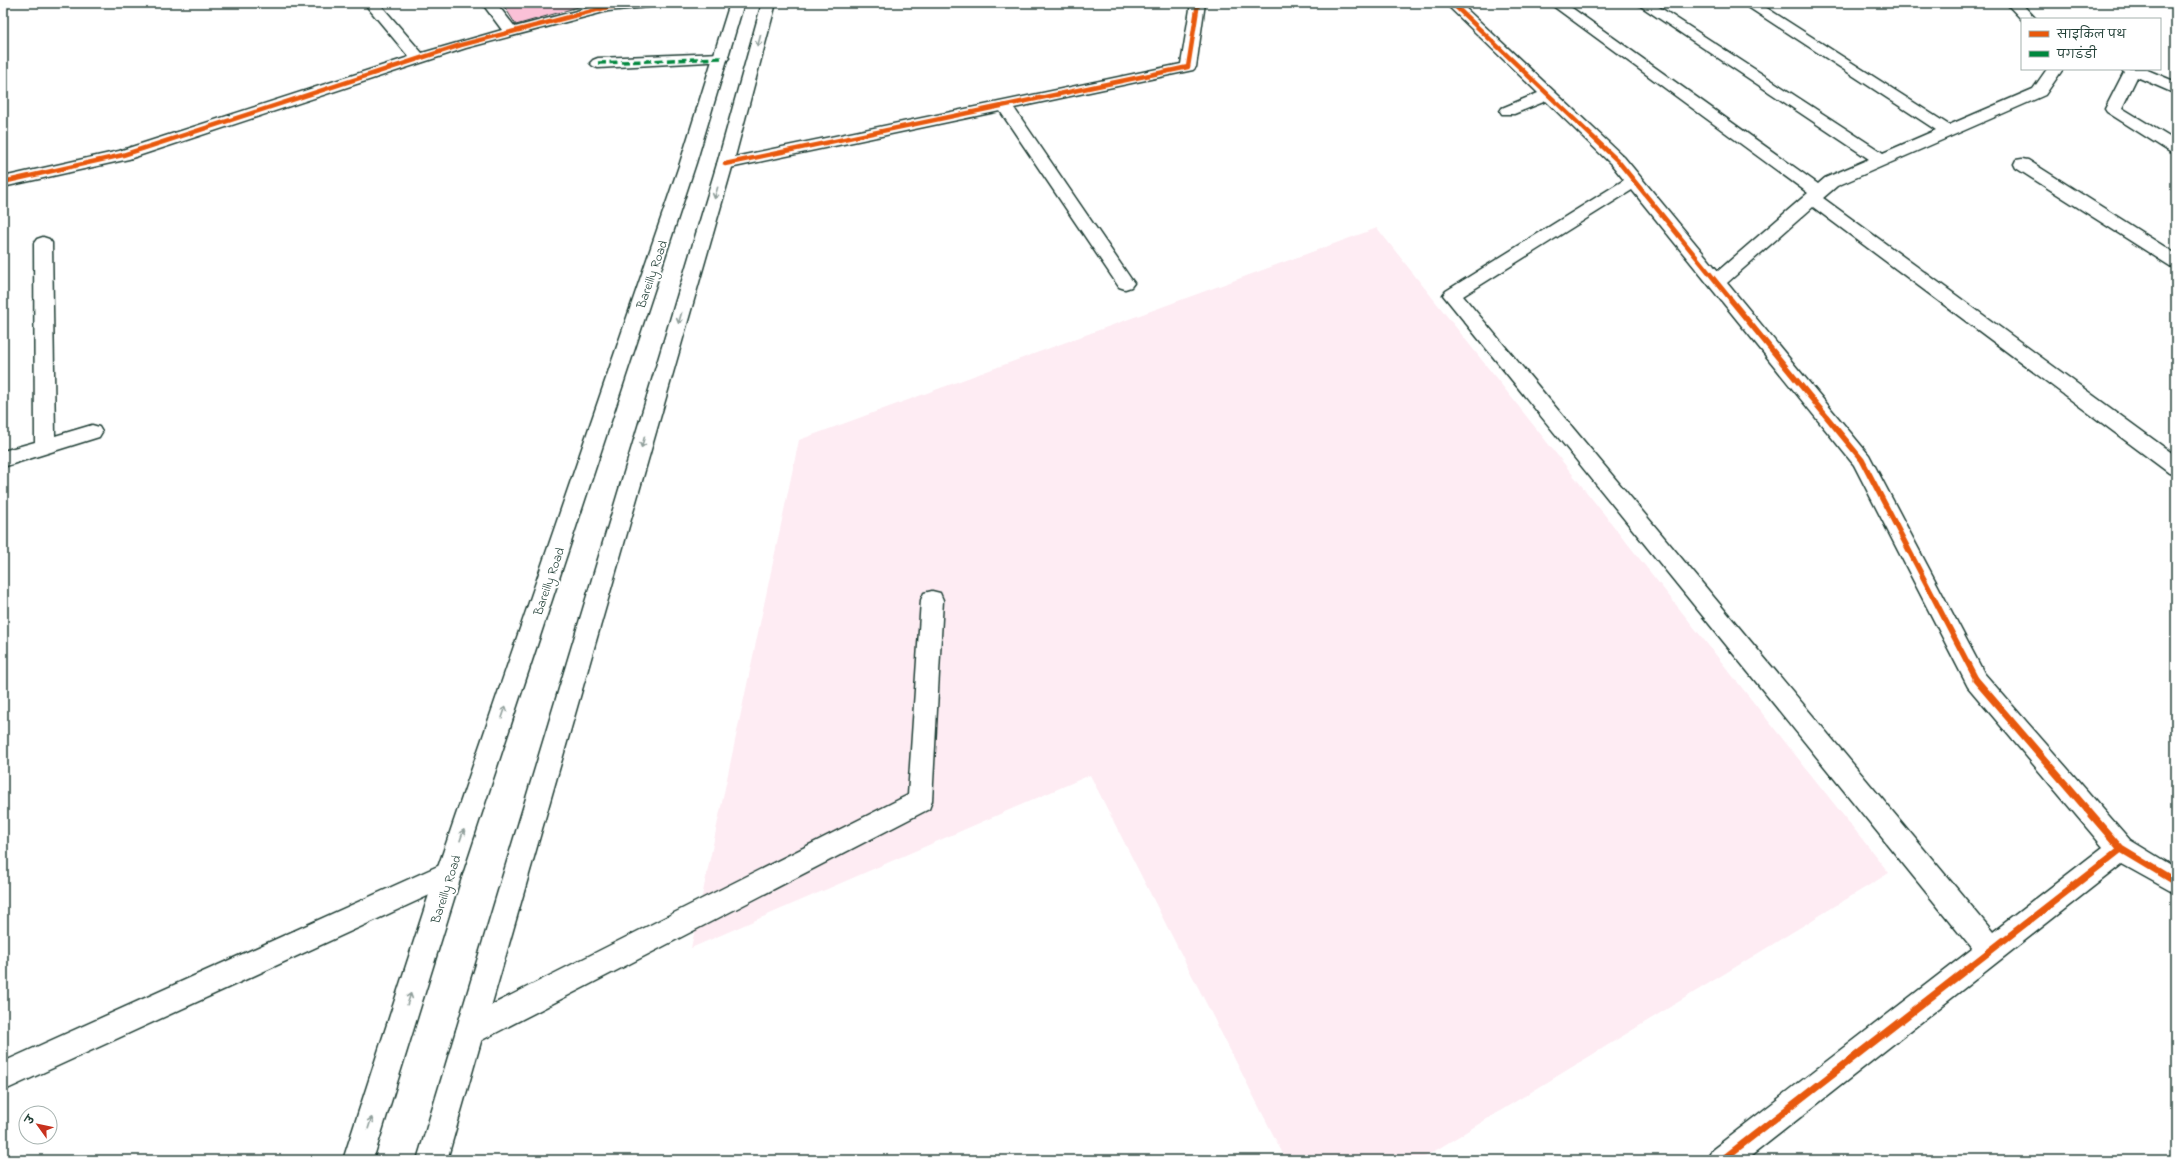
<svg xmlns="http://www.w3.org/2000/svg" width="2179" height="1163" viewBox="0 0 2179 1163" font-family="'Indie Flower','Playpen Sans Deva',sans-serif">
	<rect width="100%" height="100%" fill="#fff"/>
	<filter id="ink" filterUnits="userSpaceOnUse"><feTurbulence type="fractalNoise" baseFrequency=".025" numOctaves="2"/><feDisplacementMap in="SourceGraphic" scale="8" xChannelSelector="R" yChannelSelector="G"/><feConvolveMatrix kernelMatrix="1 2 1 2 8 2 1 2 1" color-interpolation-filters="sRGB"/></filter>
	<g filter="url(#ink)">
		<!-- built -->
		<path fill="#feecf3" d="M1377 228 1889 873 1420 1160H1286L1090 775 691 948 799 440Z"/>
		<!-- building -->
		<path fill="#fac1d7" stroke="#1f3d34" d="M502 3H592L516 25Z"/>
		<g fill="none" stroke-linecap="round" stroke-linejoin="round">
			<defs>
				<path id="lane" d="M932 591 940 593 943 600 932 801 929 809 480 1041 470 1045 460 1041 456 1031 460 1021 908 795 921 600 924 593Z"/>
				<path id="street" d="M364 3H379L422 53 502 30 482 3H496L515 27 607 3H655L653 6 648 7 608 11 466 48 129 159 3 187V177L119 151 409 57Z
					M1191 3H1205L1196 67 1193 70 1014 108 1131 279 1134 283 1131 287 1125 289 1119 287 1000 111 725 169 719 168 717 164 719 160 725 159 1181 64Z
					M1445 3H1460L1624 157 1718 271 1808 193 1549 3H1565L1818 184 1825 178 1869 159 1636 3H1653L1883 153 1936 130 1742 3H1759L1949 125 2033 89 2047 69H2063L2045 95 1837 186 1823 198 2176 456V475L2169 473 1813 207 1727 283 1869 455 1984 673 2130 840 2176 868V894L2122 864 1746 1160H1707L1712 1150 1972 949 1443 295 1446 291 1624 180 1612 165 1546 101 1514 114H1502L1500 111 1502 108 1538 93ZM1632 190 1854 465 1968 687 2103 847 1993 932 1463 296Z
					M2006 3H2021L2036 19 2022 20Z
					M721 53 726 55 729 58 726 61 598 68 593 66 590 63 593 60 598 58Z
					M2121 69H2145L2176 82V94L2137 77 2122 108 2176 141V153L2170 152 2107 112 2105 109 2124 72Z
					M2022 159 2028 160 2176 254V268L2170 266 2016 168 2014 164 2016 160Z
					M43 237 49 239 52 243 55 436 92 425 99 427 102 432 99 437 3 467V451L35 442 34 243 37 239Z
					M449 861 458 864 462 873 458 882 3 1091V1062Z"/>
				<path id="primary" d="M730 3H744L696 163 462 873 373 1160H343L436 873 680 163Z
					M762 3H776L733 164 447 1160H417L717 164Z"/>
			</defs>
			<!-- lane casing -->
			<use href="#lane" stroke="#1f3d34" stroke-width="3"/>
			<!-- street casing -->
			<use href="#street" stroke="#1f3d34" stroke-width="3"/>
			<!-- primary casing -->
			<use href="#primary" stroke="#1f3d34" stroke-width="3"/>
			<!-- lane -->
			<use href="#lane" fill="#fff" fill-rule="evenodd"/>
			<!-- street -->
			<use href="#street" fill="#fff" fill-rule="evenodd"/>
			<!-- primary -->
			<use href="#primary" fill="#fff" fill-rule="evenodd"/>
			<!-- quiet -->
			<path stroke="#00873e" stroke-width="3.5" stroke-dasharray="8 3.5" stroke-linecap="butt" d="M598 63 721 58"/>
			<defs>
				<path id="cycleway-far2" d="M1452 3 1618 161 1732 301
					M725 164 1188 67 1198 3
					M3 182 123 155 461 45 608 7 648 3"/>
				<path id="cycleway-far1" d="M1731 300 1862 460 1977 681"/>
				<path id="cycleway" d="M1976 680 2121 849 2176 882
					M1722 1160 2121 849"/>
			</defs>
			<!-- cycleway-far2 casing -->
			<use href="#cycleway-far2" stroke="#fff" stroke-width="6"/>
			<!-- cycleway-far1 casing -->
			<use href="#cycleway-far1" stroke="#fff" stroke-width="8"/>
			<!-- cycleway casing -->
			<use href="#cycleway" stroke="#fff" stroke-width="10"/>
			<!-- cycleway-far2 -->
			<use href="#cycleway-far2" stroke="#e8590c" stroke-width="4.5"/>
			<!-- cycleway-far1 -->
			<use href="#cycleway-far1" stroke="#e8590c" stroke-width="5.5"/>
			<!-- cycleway -->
			<use href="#cycleway" stroke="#e8590c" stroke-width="7"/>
		</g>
		<!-- one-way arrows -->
		<defs><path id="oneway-shaft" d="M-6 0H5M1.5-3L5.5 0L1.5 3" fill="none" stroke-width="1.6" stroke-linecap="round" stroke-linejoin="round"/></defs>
		<g stroke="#8f9e9a">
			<use href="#oneway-shaft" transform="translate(759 41) rotate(105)"/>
			<use href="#oneway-shaft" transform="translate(716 193) rotate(106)"/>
			<use href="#oneway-shaft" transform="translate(680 318) rotate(106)"/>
			<use href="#oneway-shaft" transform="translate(643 442) rotate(106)"/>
			<use href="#oneway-shaft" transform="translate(504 712) rotate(-71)"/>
			<use href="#oneway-shaft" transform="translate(462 835) rotate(-71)"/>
			<use href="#oneway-shaft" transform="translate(409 999) rotate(-72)"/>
			<use href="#oneway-shaft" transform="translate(370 1123) rotate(-72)"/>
		</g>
	</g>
	<g text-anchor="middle" stroke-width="4" stroke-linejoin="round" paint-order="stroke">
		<!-- street labels -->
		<g font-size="13" fill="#1f3d34" stroke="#fff">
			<text transform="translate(651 274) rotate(-71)" y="5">Bareilly Road</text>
			<text transform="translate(548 581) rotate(-71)" y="5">Bareilly Road</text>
			<text transform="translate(445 889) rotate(-72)" y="5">Bareilly Road</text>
		</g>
	</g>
	<!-- margin -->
	<rect width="2179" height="1163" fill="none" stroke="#fff" stroke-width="16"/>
	<rect x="8" y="8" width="2163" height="1147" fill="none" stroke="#1f3d34" stroke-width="1.5" filter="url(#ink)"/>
	<!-- legend -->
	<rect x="2021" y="18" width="140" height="52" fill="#ffffff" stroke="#a5b1ae"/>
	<rect x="2029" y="31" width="20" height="6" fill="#e8590c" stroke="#a5b1ae"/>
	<text x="2057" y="38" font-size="12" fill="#1f3d34">साइकिल पथ</text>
	<rect x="2029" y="51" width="20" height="6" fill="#00873e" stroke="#a5b1ae"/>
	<text x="2057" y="58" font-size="12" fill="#1f3d34">पगडंडी</text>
	<!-- north arrow -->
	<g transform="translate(38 1125) rotate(303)"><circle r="19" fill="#ffffff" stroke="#a5b1ae"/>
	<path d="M0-3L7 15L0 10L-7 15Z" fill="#c8321e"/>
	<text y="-6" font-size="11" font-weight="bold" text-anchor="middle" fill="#1f3d34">उ</text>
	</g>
</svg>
